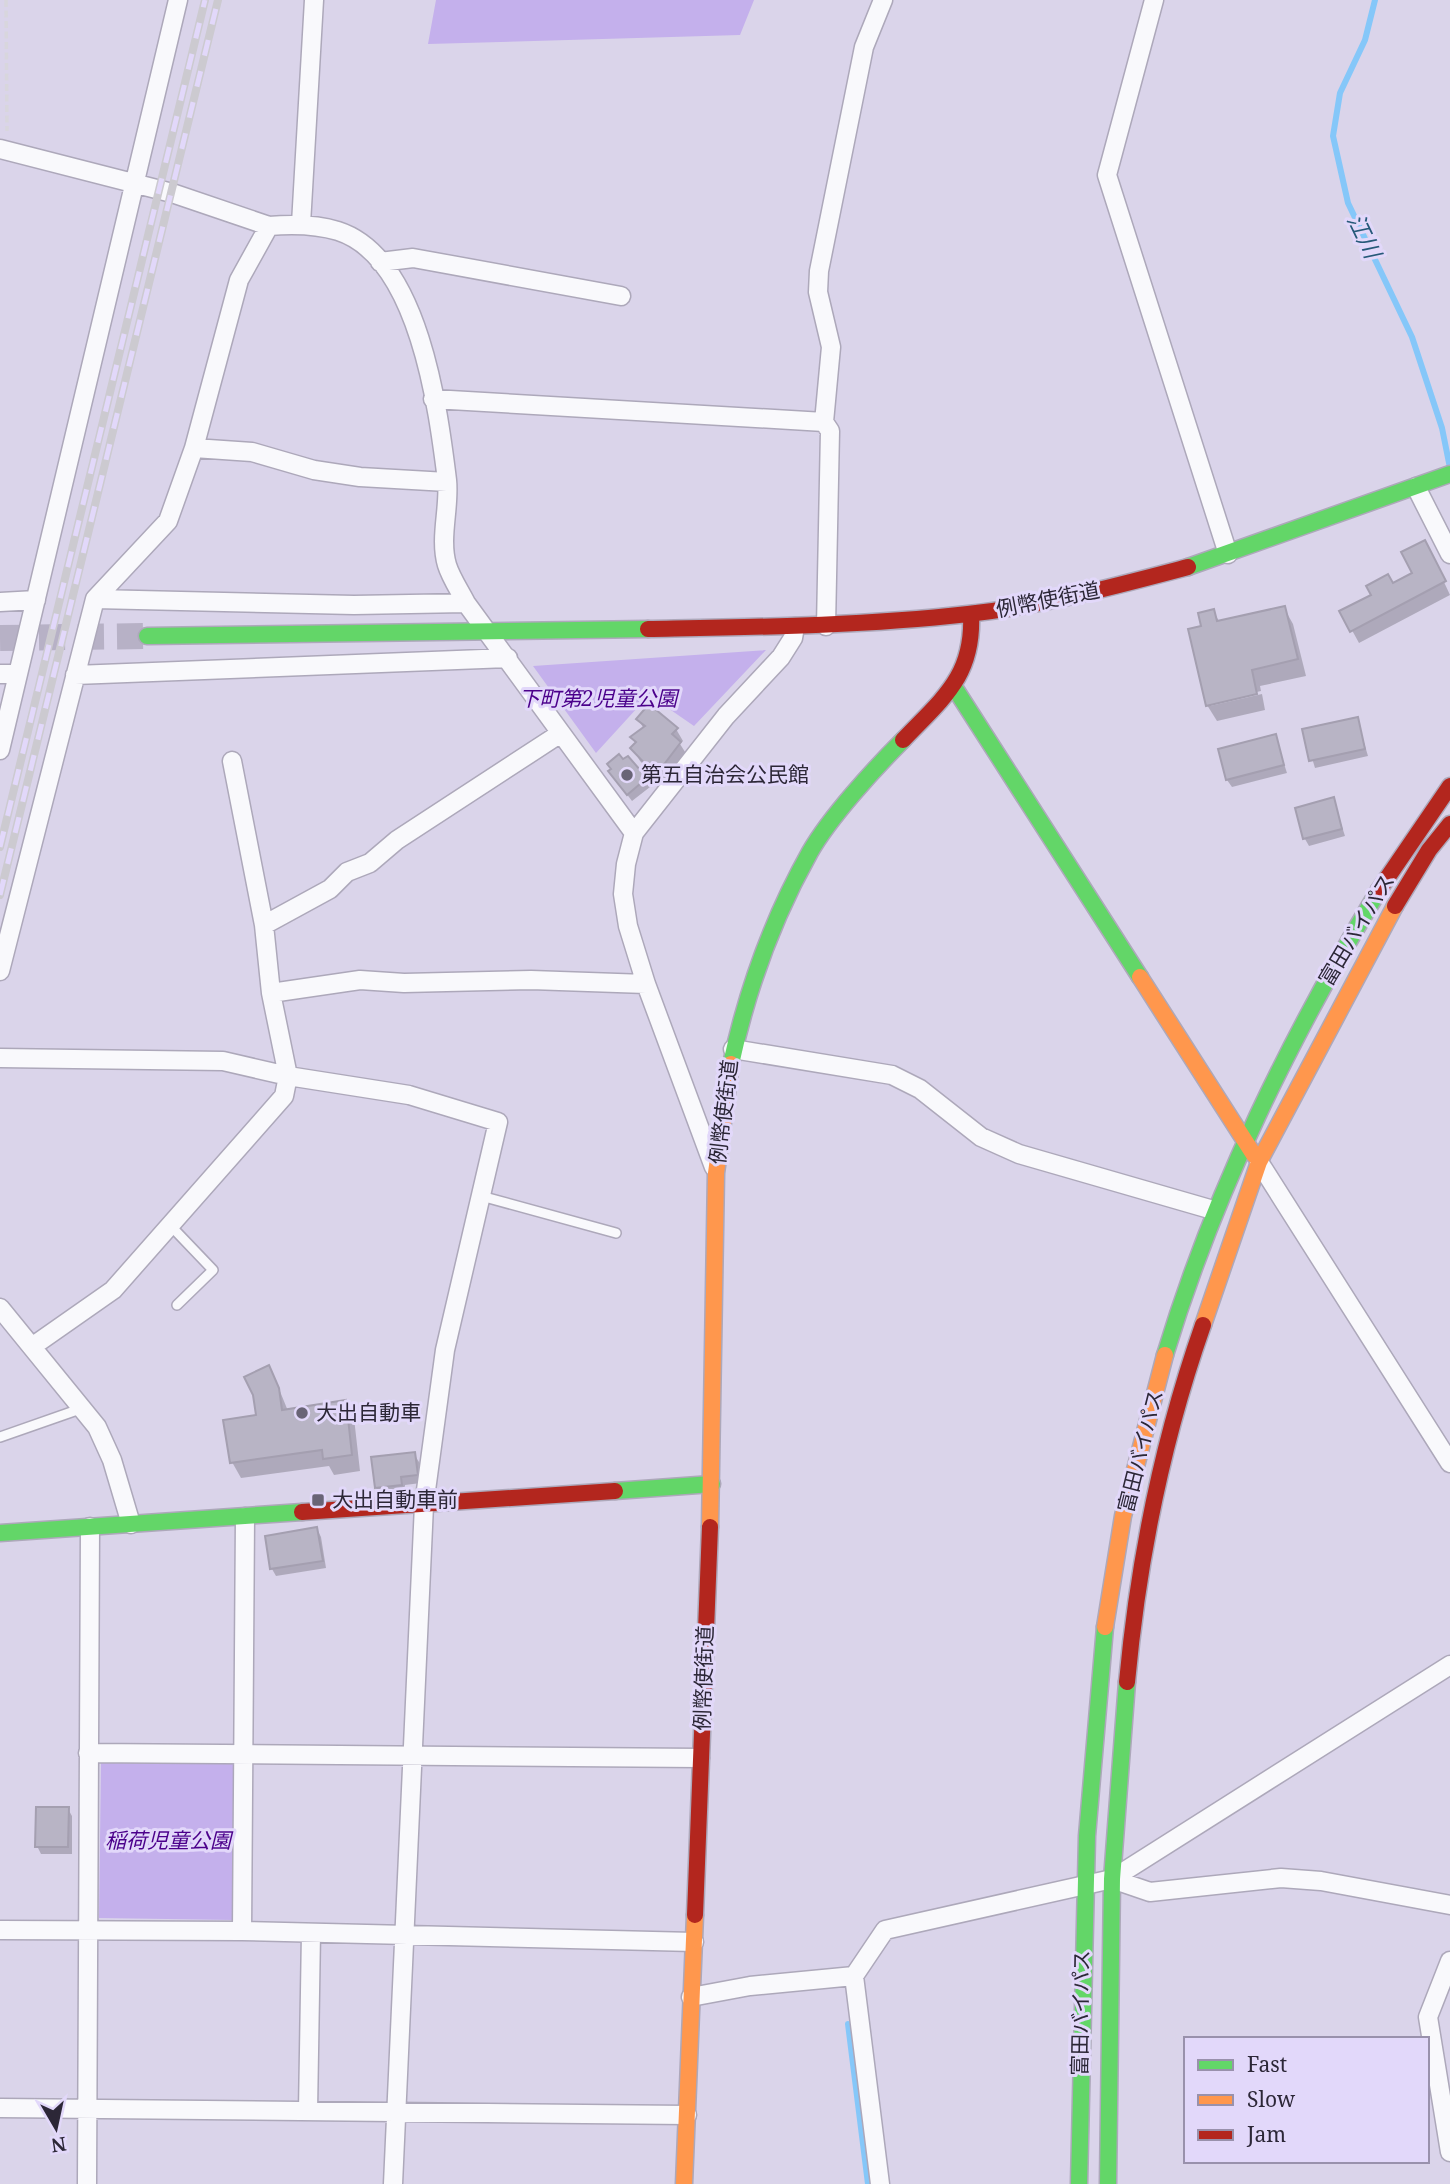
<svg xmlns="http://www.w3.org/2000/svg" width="1450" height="2184" viewBox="0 0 1450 2184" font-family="'Noto Serif','Noto Sans JP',serif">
	<rect width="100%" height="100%" fill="#dad4ea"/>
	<!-- green -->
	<path fill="#c4b0ec" d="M436 0H754L740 35 428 44Z
		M766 650 694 726 649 695 596 753 533 666Z
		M101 1763 237 1764 235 1920 99 1918Z"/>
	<!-- shadow -->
	<path fill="#0003" d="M1431 554 1450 595 1359 643 1342 612 1415 574Z
		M1284 608 1293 624 1306 676 1260 686 1261 691 1210 703V706L1262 694 1265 710 1217 721 1207 705 1203 627 1213 611 1220 623Z
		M638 719 676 729 683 741 680 744 687 755 664 785 640 761 633 749 636 744 632 738 644 729Z
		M1357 719 1368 756 1315 768 1304 731Z
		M1275 736 1287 773 1232 787 1227 780Z
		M610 772 645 779 650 787 632 801Z
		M1333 799 1345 836 1309 846 1305 839Z
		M277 1384 288 1411 345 1402 354 1418 360 1471 334 1475 329 1466 241 1478 232 1462Z
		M414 1454 419 1462 421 1483 405 1485V1492L381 1495 376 1488Z
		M317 1529 321 1537 326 1568 276 1576 272 1569Z
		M68 1809 72 1816V1854H41L37 1846Z"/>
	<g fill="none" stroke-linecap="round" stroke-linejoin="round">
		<!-- stream -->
		<path stroke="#85c7f9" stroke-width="6" d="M1375 0 1365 40 1340 93 1333 136 1348 203 1412 337 1442 428 1450 468
			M848 2024 868 2184"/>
	</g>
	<!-- building -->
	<path fill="#b8b4c5" stroke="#a49fb0" stroke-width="2" d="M1425 540 1446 581 1350 632 1339 611 1371 595 1366 586 1388 574 1393 583 1412 573 1401 552Z
		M1285 606 1298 659 1252 670 1257 694 1206 706 1188 629 1201 626 1198 613 1214 609 1217 621Z
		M649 704 678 728 672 734 681 742 656 775 630 748 636 742 630 737 645 726 636 719Z
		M1358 717 1365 749 1309 761 1302 729Z
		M1276 734 1284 765 1226 780 1218 749Z
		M619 754 623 759 628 756 647 778 627 795 608 771 611 769 607 764Z
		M1334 797 1342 829 1303 839 1295 808Z
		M269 1365 279 1388 282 1410 346 1400 352 1455 323 1459 322 1450 230 1463 223 1420 256 1415 253 1395 244 1377Z
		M415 1452 418 1475 401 1477 402 1485 375 1488 371 1457Z
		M317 1527 323 1561 270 1569 265 1536Z
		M36 1807H69L68 1847H35Z"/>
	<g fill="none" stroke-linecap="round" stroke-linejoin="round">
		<!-- secondary-tunnel -->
		<path stroke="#b7b1c6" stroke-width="26" stroke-dasharray="26 13" stroke-linecap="butt" d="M0 638 147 636"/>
		<defs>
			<path id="lane" d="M481 1196 616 1233
				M169 1224 213 1270 177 1305
				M0 1437 83 1408"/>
			<path id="street" d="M1154 0 1107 175 1228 554
				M0 149 172 193 269 226
				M301 224 314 0
				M380 262 413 258 621 296
				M433 399 824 422
				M194 448 252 452 314 470 360 477 447 482
				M1416 487 1450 554
				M95 599 354 605 466 603
				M0 602 36 600
				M826 626 830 431 824 422 831 347 818 292 819 271 864 47 883 0
				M0 674H18
				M75 675 508 658
				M0 750 178 0
				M232 761 264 925 271 993
				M264 925 330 889 347 872 370 863 397 840 561 733
				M0 971 95 599 168 521 194 448 239 280 269 226C293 224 315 224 338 231 419 257 438 408 447 480 450 507 439 538 447 565 451 578 460 591 466 603L634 833
				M733 1049 892 1075 920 1089 981 1137 1019 1154 1213 1210
				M0 1058 223 1061 288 1076 409 1095 498 1122 445 1350 424 1505 393 2184
				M1259 1162 1450 1463
				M714 1167 646 984 628 926 623 894 626 864 634 833 726 716 781 657 793 638 795 627
				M0 1308 97 1427 112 1460 131 1524
				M33 1346 113 1290 284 1096 288 1076 271 993 360 980 404 983 531 980 646 984
				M88 1753 700 1758
				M1112 1879 1150 1892 1281 1878 1321 1881 1450 1905
				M0 1930 242 1931 694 1942
				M242 1931 245 1517
				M1450 1961 1428 2017 1450 2152
				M691 1997 750 1986 854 1976
				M0 2108 687 2115
				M308 2111 311 1933
				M87 2184 90 1527
				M880 2184 854 1976 885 1930 1112 1879 1450 1665"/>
			<path id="fast" d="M1188 567 1450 474
				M147 636 648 629
				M954 687 1140 977
				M731 1064C747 990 773 918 810 852 830 817 874 769 903 740
				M1165 1355C1215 1190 1290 1038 1379 890
				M615 1491 712 1484
				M0 1533 302 1512
				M1079 2184 1087 1836 1105 1627
				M1108 2184 1112 1879 1127 1682"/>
			<path id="slow" d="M1140 977 1254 1155
				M1203 1325 1259 1162 1395 906
				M710 1527 716 1173 731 1064
				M1105 1627 1123 1516 1165 1355
				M684 2184 695 1915"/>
			<path id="jam" d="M648 629C755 627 862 626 968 614 1042 606 1116 586 1188 567
				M903 740C943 698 974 676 971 614
				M1379 890 1450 786
				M1395 906 1429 850 1450 824
				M302 1512 615 1491
				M1127 1682C1138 1563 1163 1439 1203 1325
				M695 1915 710 1527"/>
		</defs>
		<!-- lane casing -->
		<use href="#lane" stroke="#ada8ba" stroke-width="12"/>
		<!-- street casing -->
		<use href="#street" stroke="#ada8ba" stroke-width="21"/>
		<!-- fast casing -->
		<use href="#fast" stroke="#ada8ba" stroke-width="19"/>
		<!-- slow casing -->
		<use href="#slow" stroke="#ada8ba" stroke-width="19"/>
		<!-- jam casing -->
		<use href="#jam" stroke="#ada8ba" stroke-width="19"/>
		<!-- path -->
		<path stroke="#d8d6dd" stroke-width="3.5" stroke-dasharray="7 3.5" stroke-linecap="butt" d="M6 0 7 131"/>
		<!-- lane -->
		<use href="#lane" stroke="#f9f9fc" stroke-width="9"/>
		<!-- street -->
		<use href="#street" stroke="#f9f9fc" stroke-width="18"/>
		<!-- fast -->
		<use href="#fast" stroke="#63d668" stroke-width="16"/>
		<!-- slow -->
		<use href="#slow" stroke="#ff974d" stroke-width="16"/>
		<!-- jam -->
		<use href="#jam" stroke="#b3261e" stroke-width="16"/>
		<defs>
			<path id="rail" d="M0 847 205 0
				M0 895 218 0"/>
		</defs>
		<!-- rail casing -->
		<use href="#rail" stroke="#cccad0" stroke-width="8"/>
		<!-- rail -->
		<use href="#rail" stroke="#e2d8fa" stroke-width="5" stroke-dasharray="16" stroke-linecap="butt"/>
	</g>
	<!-- markers -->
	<g fill="#696476" stroke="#e2d8fa" stroke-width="2.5">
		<circle cx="627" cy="775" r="7"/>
		<circle cx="302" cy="1413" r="7"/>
		<rect x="311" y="1493" width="14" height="14" rx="3.5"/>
	</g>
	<g text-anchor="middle" stroke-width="6" stroke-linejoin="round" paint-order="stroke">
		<!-- street labels -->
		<g font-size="21" fill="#2c2737" stroke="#e2d8fa">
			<text transform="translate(1048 600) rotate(-11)" y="7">例幣使街道</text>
			<text transform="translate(1357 930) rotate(-59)" y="7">富田バイパス</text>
			<text transform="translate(724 1112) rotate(-83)" y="7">例幣使街道</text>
			<text transform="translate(1141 1451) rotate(-76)" y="7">富田バイパス</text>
			<text transform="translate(704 1678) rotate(-88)" y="7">例幣使街道</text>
			<text transform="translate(1081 2013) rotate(-89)" y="7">富田バイパス</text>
		</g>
		<!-- park labels -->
		<g font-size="21" font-style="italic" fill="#4b008b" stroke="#e2d8fa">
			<text x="598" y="706">下町第2児童公園</text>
			<text x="168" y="1848">稲荷児童公園</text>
		</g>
		<!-- poi labels -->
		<g font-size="21" fill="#2c2737" stroke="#e2d8fa" text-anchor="start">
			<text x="641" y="782">第五自治会公民館</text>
			<text x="316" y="1420">大出自動車</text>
			<text x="332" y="1507">大出自動車前</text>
		</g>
		<!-- water labels -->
		<g font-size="23" font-style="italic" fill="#265979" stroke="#e2d8fa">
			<text transform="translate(1364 236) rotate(64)" y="8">江川</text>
		</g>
	</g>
	<!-- legend -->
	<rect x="1184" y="2037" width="245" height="126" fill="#e2d8fa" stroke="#9991ac" stroke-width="2"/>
	<rect x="1198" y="2060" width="35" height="10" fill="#63d668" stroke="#9991ac" stroke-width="2"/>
	<text x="1247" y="2072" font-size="21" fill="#2c2737">Fast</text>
	<rect x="1198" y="2095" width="35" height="10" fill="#ff974d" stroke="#9991ac" stroke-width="2"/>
	<text x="1247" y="2107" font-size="21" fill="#2c2737">Slow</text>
	<rect x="1198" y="2130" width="35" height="10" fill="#b3261e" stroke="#9991ac" stroke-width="2"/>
	<text x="1247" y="2142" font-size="21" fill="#2c2737">Jam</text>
	<!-- north arrow -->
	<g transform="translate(56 2128) rotate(171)" stroke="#e2d8fa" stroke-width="5" paint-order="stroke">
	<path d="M0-5L12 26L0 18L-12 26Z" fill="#2c2737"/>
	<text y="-10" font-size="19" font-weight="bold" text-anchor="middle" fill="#2c2737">N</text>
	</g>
</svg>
